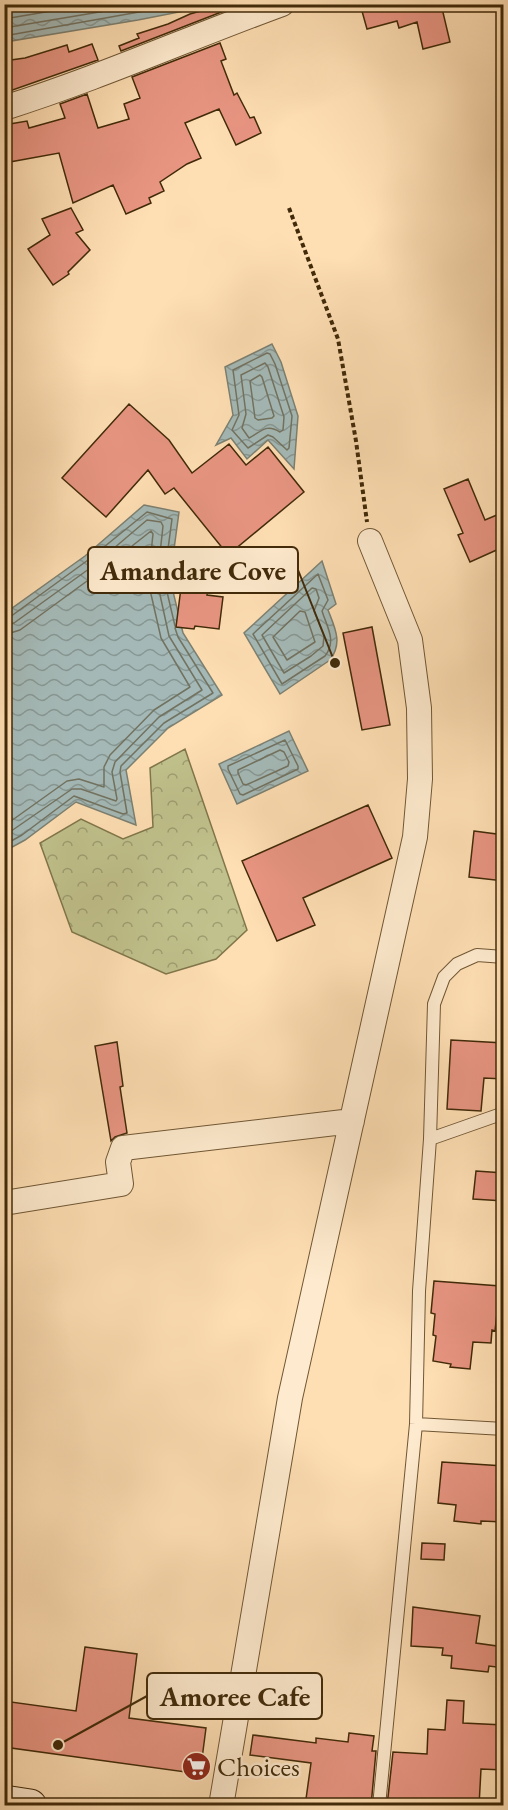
<svg xmlns="http://www.w3.org/2000/svg" width="508" height="1810" viewBox="0 0 508 1810" font-family="'EB Garamond',serif">
	<defs>
		<pattern id="forest-crowns" width="20" height="18" patternUnits="userSpaceOnUse" patternTransform="scale(1.5)"><rect width="20" height="18" fill="#c0c18c"/><path d="M2 6a3 3 0 1 1 6 0M12 15a3 3 0 1 1 6 0" fill="none" stroke="#9e9d71"/></pattern>
		<pattern id="water-waves" width="16" height="10" patternUnits="userSpaceOnUse" patternTransform="scale(1.5)"><rect width="16" height="10" fill="#a4b9b7"/><path d="M0 5q4-4 8 0t8 0" fill="none" stroke="#879793"/></pattern>
	</defs>
	<rect width="100%" height="100%" fill="#fedeb3"/>
	<filter id="stains"><feTurbulence type="fractalNoise" baseFrequency=".00333" numOctaves="4"/><feColorMatrix values="0 0 0 0 .2 0 0 0 0 .09 0 0 0 0 .02 0 0 0 .5 -.17"/></filter>
	<radialGradient id="worn" r=".72"><stop offset=".6" stop-color="#630" stop-opacity="0"/><stop offset="1" stop-color="#630" stop-opacity=".3"/></radialGradient>
	<!-- forest -->
	<path fill="url(#forest-crowns)" stroke="#80764a" stroke-width="1.5" d="M185 749 247 930 216 959 166 974 72 932 40 843 81 819 123 839 153 827 150 768Z"/>
	<!-- water -->
	<path fill="url(#water-waves)" stroke="#7c8071" stroke-width="1.5" d="M5 4H215V5L138 20 5 42Z
		M272 344 281 362 298 416 294 469 268 440 247 459 231 438 216 445 233 415 225 367Z
		M144 505 179 512 170 579 183 633 222 695 168 728 126 770 136 825 76 802 25 840 5 851 4 614 85 556Z
		M322 561 336 604 328 610C335 628 343 643 330 660L280 694 244 633Z
		M289 731 308 771 237 804 219 764Z"/>
	<g fill="none" stroke-linecap="round" stroke-linejoin="round">
		<!-- shore -->
		<path stroke="#727260" stroke-width="1.5" d="M4 19 93 4
			M4 28 147 4
			M4 36 184 4
			M267 353 270 354 275 364 292 416 289 448 287 450 273 437 268 435 248 448 232 430 239 415 233 370Z
			M265 363 268 367 284 417 283 430 280 432C266 423 261 432 249 438L242 428 246 414 241 375Z
			M260 375 262 377 274 416 272 418 258 420 255 418 250 381Z
			M318 574 328 600 322 611C327 627 337 641 325 656L282 684 253 634Z
			M312 588 316 589 319 598 314 611 324 636 323 646 311 656 284 673 262 635Z
			M300 611 305 612 315 642 287 660 273 637Z
			M4 618 10 617 88 560 147 512 172 519 164 579 175 626
			M4 626 14 623 93 566 147 520 161 522 163 526 157 581 169 636 202 690 159 717 115 762 112 772 117 799 116 801 81 789H72L4 836
			M4 635 20 630 98 573 151 531 153 534 148 581 161 638 190 687 154 710 110 755 104 767V787L79 779 67 781 4 826
			M285 740 298 766V769L243 795 240 794 228 769V766Z
			M280 750 284 752 289 762 288 766 246 785 243 784 238 773V770Z
			M4 845 22 835 74 796 123 814 127 813 120 772 121 766 164 723 213 693 178 637 175 628"/>
	</g>
	<!-- building -->
	<path fill="#e89582" stroke="#412a09" stroke-width="1.5" d="M360 4H441L450 42 423 49 417 22 399 28 397 21 367 29Z
		M222 5 224 11 121 51 119 46 139 38 137 34 168 24 190 14Z
		M220 43 226 59 221 61 234 95 237 93 250 118 254 117 261 133 236 145 219 109 185 123 201 158 187 164 160 182 164 191 149 198 151 203 126 214 113 185 73 203 59 153 4 163V125L27 121 29 128 65 118 60 104 87 94 98 128 129 119 124 104 140 98 132 77Z
		M92 44 98 60 4 93V61L25 58 67 45 69 52Z
		M71 208 83 230 76 233 90 250 68 272 69 274 53 285 28 249 50 235 42 219Z
		M129 404 169 440 192 473 229 444 246 465 268 447 304 492 228 555 174 488 165 494 148 470 106 517 62 478Z
		M468 479 485 520 504 512V536L497 538 501 548 470 562 458 535 463 533 444 489Z
		M183 572 210 576 207 595 223 597 219 629 195 626 194 629 176 627Z
		M372 627 390 725 362 730 343 633Z
		M368 805 392 858 303 898 315 925 277 941 242 861Z
		M474 831 504 835V881L469 877Z
		M451 1040 504 1043V1079L484 1078 481 1111 447 1109Z
		M117 1042 123 1086 120 1087 127 1133 115 1137 111 1141 95 1046Z
		M476 1171 504 1173V1201L473 1199Z
		M434 1281 500 1286 495 1331 492 1330 491 1343 473 1342 470 1369 450 1367 451 1364 433 1361 436 1336 433 1335 435 1314 431 1313Z
		M442 1462 504 1466V1522L481 1521V1524L454 1521 456 1505 438 1503Z
		M422 1543 445 1544 444 1560 421 1559Z
		M413 1607 480 1616 476 1643 504 1647V1668L489 1666 488 1672 451 1668 452 1656 442 1655 443 1648 411 1646Z
		M85 1647 137 1654 129 1718 206 1728 200 1774 4 1747V1701L76 1711Z
		M447 1700 464 1701 463 1723 504 1725V1770L481 1769 479 1806H387L393 1752 427 1754 428 1729 445 1730Z
		M349 1733 374 1736 372 1751H376L371 1806 306 1799 311 1763 250 1755 253 1735 316 1743V1738L348 1742Z"/>
	<g fill="none" stroke-linecap="round" stroke-linejoin="round">
		<defs>
			<path id="service" d="M430 1139 504 1113
				M416 1424 504 1429
				M379 1806 416 1424 419 1291 430 1139 434 1004 444 977 457 964 477 955 504 957"/>
			<path id="minor" d="M4 108C99 78 189 38 282 4
				M4 1203 121 1184 118 1162 123 1148 352 1121
				M221 1806 290 1398 415 837 420 779 419 708 410 640 370 541"/>
			<path id="secondary" d="M4 1802 30 1806"/>
		</defs>
		<!-- service casing -->
		<use href="#service" stroke="#705734" stroke-width="14"/>
		<!-- minor casing -->
		<use href="#minor" stroke="#705734" stroke-width="26"/>
		<!-- secondary casing -->
		<use href="#secondary" stroke="#412a09" stroke-width="35"/>
		<!-- path -->
		<path stroke="#412a09" stroke-width="4" stroke-dasharray="4.5 3" stroke-linecap="butt" d="M289 208 338 339 356 441 367 522"/>
		<!-- service -->
		<use href="#service" stroke="#feeace" stroke-width="12"/>
		<!-- minor -->
		<use href="#minor" stroke="#feeace" stroke-width="24"/>
		<!-- secondary -->
		<use href="#secondary" stroke="#feeace" stroke-width="33"/>
	</g>
	<!-- icons -->
	<defs>
		<symbol id="supermarket-disc" viewBox="-11 -11 22 22"><circle r="9.5" fill="#8f2418" stroke="#feeace"/><path d="M-6-5.5h2.5l.6 2H6L4.5 2H-2.5L-4.4-4H-6ZM-1.5 3.2a1.3 1.3 0 1 0 .1 0ZM3 3.2a1.3 1.3 0 1 0 .1 0Z" fill="#fff"/></symbol>
	</defs>
	<g fill-rule="evenodd">
		<use href="#supermarket-disc" x="180" y="1750" width="33" height="33"/>
	</g>
	<g text-anchor="middle" stroke-width="5" stroke-linejoin="round" paint-order="stroke">
		<!-- poi labels -->
		<g font-size="27" fill="#412a09" stroke="#feeace" text-anchor="start">
			<text x="217" y="1776">Choices</text>
		</g>
	</g>
	<!-- callouts -->
	<path fill="none" stroke="#412a09" stroke-width="2" d="M335 663L298 570M58 1745L147 1696"/>
	<g fill="#412a09" stroke="#feeace" stroke-width="2">
		<circle cx="335" cy="663" r="6"/>
		<circle cx="58" cy="1745" r="6"/>
	</g>
	<g fill="#feeace" stroke="#412a09" stroke-width="2">
		<rect x="88" y="547" width="210" height="46" rx="6"/>
		<rect x="147" y="1673" width="175" height="46" rx="6"/>
	</g>
	<g font-size="28" text-anchor="middle" font-weight="bold" fill="#412a09">
		<text x="193" y="580">Amandare Cove</text>
		<text x="235" y="1706">Amoree Cafe</text>
	</g>
	<!-- margin -->
	<rect width="508" height="1810" fill="none" stroke="#fedeb3" stroke-width="24"/>
	<rect x="6" y="6" width="496" height="1798" fill="none" stroke="#412a09" stroke-width="3"/>
	<rect x="12" y="12" width="484" height="1786" fill="none" stroke="#412a09" stroke-width="1.5"/>
	<rect width="100%" height="100%" filter="url(#stains)"/>
	<rect width="100%" height="100%" fill="url(#worn)"/>
</svg>
